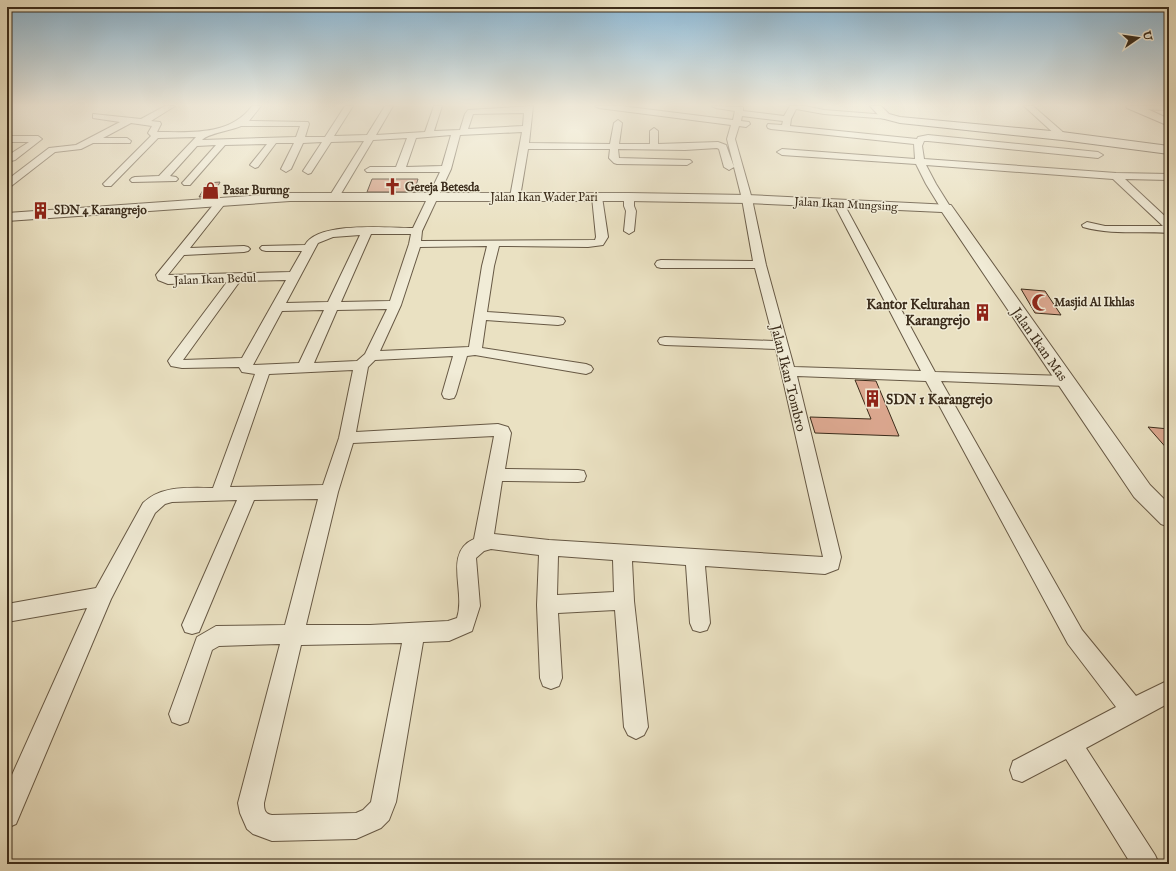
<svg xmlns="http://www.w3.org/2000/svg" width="1176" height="871" viewBox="0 0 1176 871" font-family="'IM FELL English',serif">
	<rect width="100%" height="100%" fill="#eae1c2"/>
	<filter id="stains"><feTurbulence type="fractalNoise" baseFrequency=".005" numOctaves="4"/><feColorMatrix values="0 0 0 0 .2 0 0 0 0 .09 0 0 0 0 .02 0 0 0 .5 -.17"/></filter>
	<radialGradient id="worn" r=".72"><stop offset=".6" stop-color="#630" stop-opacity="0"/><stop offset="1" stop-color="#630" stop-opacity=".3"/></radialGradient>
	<!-- building -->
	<path fill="#dca890" stroke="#3b2c1b" d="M372 179H418L414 192H367Z
		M220 182 213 196 199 197 207 183Z
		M1021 289 1045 291 1061 315 1035 313Z
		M855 380 876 381 899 436 815 433 810 417 871 419Z
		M1148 427 1169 429V451Z"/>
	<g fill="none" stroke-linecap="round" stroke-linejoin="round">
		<defs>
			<path id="minor" d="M165 106H175L151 121 160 122 161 124 157 132C191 132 230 136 252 106H261L249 121 308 122 309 124 305 137H325L345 106H353L334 136 367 135 385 106H393L376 135 425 132 434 106H442L434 131 460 130 465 114 468 110 533 106 529 143 610 144 614 123 618 120 622 123 619 144H650V131L654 128 658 131V144L718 142 726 145 734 167 729 170 724 167 719 149 717 148 685 150 618 149 619 158 690 160 692 162 687 165 617 164 614 163 609 158 610 149H528L520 197 515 200 510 197 522 132 460 135 451 169 422 231 421 241 595 240 596 237 592 197 597 194 602 197 608 237 603 245 588 247 499 246 494 266 487 312 558 317 563 318 565 321 563 324 558 325 486 320 482 348 586 364 591 366 593 369 591 372 586 374 475 355 467 356 456 394 454 398 449 399 444 398 442 394 453 356 375 360 368 367 356 432 498 424 508 427 511 433 505 469 578 470 584 471 586 476 584 481 578 482 502 481 494 534 549 540 823 557 776 349 665 345 660 344 658 341 660 338 665 337 774 341 755 268H661L657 267 655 264 657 261 661 260 753 261 742 199 727 139 731 125 599 108 595 106H621L733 120 735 111 716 108 712 106 740 107H743V111L784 116 790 106H805L824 110 887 115H890V119L824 114 796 109 791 119 790 126 917 139 918 137 928 135 1098 152 1103 155 1098 158 928 141H924L922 146 924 159 1116 173 1169 174V180L1125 179 1169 220V233C1140 231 1111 235 1083 227L1082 225 1087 222 1105 226H1163L1113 179 926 165 936 184 951 208 946 211 942 210 926 184 916 164 782 155 777 152 782 149 915 159 914 144 771 129 768 128 767 126 768 124 782 125 783 121 742 116 741 121 749 122 750 124 746 127 739 126 735 139 752 199 766 265 794 367 921 371 834 204 839 201 844 204 935 372 1066 376 1071 378 1073 381 1071 384 1066 386 941 381 1082 630 1136 696 1169 680V703L1086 748 1155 855 1159 864H1131L1066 759 1022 782 1013 779 1010 770 1013 761 1116 707 1068 644 926 381 797 376 841 557 838 569 825 574 705 566 710 623 707 630 700 632 693 630 690 623 686 565 632 561 634 601 648 727 644 735 636 739 628 735 624 727 615 610 558 613 562 678 559 686 551 689 543 686 540 678 537 605 539 555 491 549 484 551 476 558 480 606 472 631 449 641 423 642 396 802 389 820 381 828 356 839 272 841 253 834 247 829 240 813 238 803 280 644 219 646 212 650 188 722 180 725 172 722 169 714 197 637 216 626 285 625 318 499 254 500 199 632 192 634 185 632 182 625 237 500 172 502 165 504 155 513 111 599 16 824 7 828V786L87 608 7 622V604L96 588 143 503C162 485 188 488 213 488L255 374 242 372 239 367 182 368 171 366 168 361 170 358 227 282 168 284 158 280 156 275 218 199 222 198 227 201 190 248 244 246 248 247 250 249 248 251 244 252 184 255 168 275 290 272 302 251H266L262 250 260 248 262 246 305 245C318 221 389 228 413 228L440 172H367L365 170 370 167H396L407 138 373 140 339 197 334 200 329 197 364 141 331 142 311 173 308 174 303 171 322 142 303 143 291 169 286 172 281 169 294 143H276L258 167 255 168 250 165 267 144 225 145 190 185H184L182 183 184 181 216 145 197 146 170 176 176 177 178 179 176 181 132 182 130 180 132 178 135 177 159 176 196 137 158 138 111 186H105L103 184 151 136 148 133 152 126 131 123 103 138H127L131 141 130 143H93L81 149 55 152 10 187 7 188V180L49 148 76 145 120 122 93 118V114L141 119ZM524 113 523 126 468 129 473 114ZM241 126H300L296 137 202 140C209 133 230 131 241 126ZM451 135 442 166 406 167 416 138ZM371 234H411L409 244 390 301 341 302ZM360 235 328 302 286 303 318 243 333 237ZM487 246 482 266 469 347 380 351 401 305 420 247ZM286 280 242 358 183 360 240 281ZM387 309 365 354 357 361 314 363 337 310ZM324 310 299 363 253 365 282 311ZM353 370 339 438 323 485 230 487 269 374ZM494 436 474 539C443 553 466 591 457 618L448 621 370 625H306L338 492 353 443ZM558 556 613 560 614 592 557 595ZM402 643 371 802 363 810 356 813 272 815C265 814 264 810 264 803L301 645Z
				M1024 106H1033L1065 134 1066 136 1065 138H1059Z
				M1130 106H1169V110L1133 109H1130Z
				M7 136H38L42 139 15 160 7 162V156L29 142H7Z
				M629 194 634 197V206L636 211 634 231 629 234 624 231 626 211 624 206V197Z"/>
			<path id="tertiary" d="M290 193H629L747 195 951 205 1150 485 1169 504V527L1161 524 1134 497 942 212 747 203 629 201H290L7 221V213Z"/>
			<path id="secondary" d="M870 106H881L889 114 900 117 1062 132 1169 146V154L1062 140 900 123 881 118Z
				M1126 106H1141L1169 119V126L1127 108Z"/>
		</defs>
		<!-- minor casing -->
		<use href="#minor" stroke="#675945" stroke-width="2"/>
		<!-- tertiary casing -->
		<use href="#tertiary" stroke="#675945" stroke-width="2"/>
		<!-- secondary casing -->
		<use href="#secondary" stroke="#3b2c1b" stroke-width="2"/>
		<!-- minor -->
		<use href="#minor" fill="#f1ecd7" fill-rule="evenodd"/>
		<!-- tertiary -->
		<use href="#tertiary" fill="#f1ecd7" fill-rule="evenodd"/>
		<!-- secondary -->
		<use href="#secondary" fill="#f1ecd7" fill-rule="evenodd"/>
	</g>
	<!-- sky -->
	<linearGradient id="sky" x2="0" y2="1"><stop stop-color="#89b7d6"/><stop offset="0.46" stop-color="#f6f2e4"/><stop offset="1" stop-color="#f6f2e4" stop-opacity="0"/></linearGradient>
	<rect width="1176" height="228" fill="url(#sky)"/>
	<!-- icons -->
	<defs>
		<symbol id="church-bare" viewBox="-9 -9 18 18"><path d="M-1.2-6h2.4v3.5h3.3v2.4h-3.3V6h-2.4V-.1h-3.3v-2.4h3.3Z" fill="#8f2418" stroke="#f1ecd7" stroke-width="2.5" paint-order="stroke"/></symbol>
		<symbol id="shop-bare" viewBox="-9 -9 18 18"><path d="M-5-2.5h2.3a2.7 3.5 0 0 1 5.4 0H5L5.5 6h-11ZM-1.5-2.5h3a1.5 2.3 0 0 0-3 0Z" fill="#8f2418" stroke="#f1ecd7" stroke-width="2.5" paint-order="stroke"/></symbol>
		<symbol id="building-bare" viewBox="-9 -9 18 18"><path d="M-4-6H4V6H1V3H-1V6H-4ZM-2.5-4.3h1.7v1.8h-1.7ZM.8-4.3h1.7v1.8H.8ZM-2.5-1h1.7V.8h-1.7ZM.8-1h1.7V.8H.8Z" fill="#8f2418" stroke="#f1ecd7" stroke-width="2.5" paint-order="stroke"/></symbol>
		<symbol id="mosque-bare" viewBox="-9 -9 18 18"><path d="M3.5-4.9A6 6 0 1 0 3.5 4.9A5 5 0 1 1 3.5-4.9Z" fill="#8f2418" stroke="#f1ecd7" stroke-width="2.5" paint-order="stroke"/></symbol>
	</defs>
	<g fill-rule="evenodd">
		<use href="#church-bare" x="380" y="174" width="25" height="25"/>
		<use href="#shop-bare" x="198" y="178" width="25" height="25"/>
		<use href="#building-bare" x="28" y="198" width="25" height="25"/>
		<use href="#mosque-bare" x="1028" y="290" width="25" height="25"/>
		<use href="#building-bare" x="970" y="300" width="25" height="25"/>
		<use href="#building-bare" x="860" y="386" width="25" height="25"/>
	</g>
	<g text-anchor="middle" stroke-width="3" stroke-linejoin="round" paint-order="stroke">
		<!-- far-poi labels -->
		<g font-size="12" font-weight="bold" fill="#3b2c1b" stroke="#f1ecd7" text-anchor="start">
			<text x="405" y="191">Gereja Betesda</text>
			<text x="223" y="194">Pasar Burung</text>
			<text x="54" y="214">SDN 4 Karangrejo</text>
			<text x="1054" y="306">Masjid Al Ikhlas</text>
		</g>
		<!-- far-street labels -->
		<g font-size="12" fill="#3b2c1b" stroke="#f1ecd7">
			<text x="544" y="201">Jalan Ikan Wader Pari</text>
			<text transform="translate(846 204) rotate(3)" y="4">Jalan Ikan Mungsing</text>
			<text transform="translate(215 279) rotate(-2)" y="4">Jalan Ikan Bedul</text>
		</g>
		<!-- poi labels -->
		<g font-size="14" font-weight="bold" fill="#3b2c1b" stroke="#f1ecd7" text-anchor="end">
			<text x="970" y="309">Kantor Kelurahan<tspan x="970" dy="16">Karangrejo</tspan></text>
			<text x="886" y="404" text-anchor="start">SDN 1 Karangrejo</text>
		</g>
		<!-- street labels -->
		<g font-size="14" fill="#3b2c1b" stroke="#f1ecd7">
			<text transform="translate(1040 344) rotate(55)" y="5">Jalan Ikan Mas</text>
			<text transform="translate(789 378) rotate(76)" y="5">Jalan Ikan Tombro</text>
		</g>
	</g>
	<!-- margin -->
	<rect width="1176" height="871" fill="none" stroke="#eae1c2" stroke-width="24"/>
	<rect x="8" y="8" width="1160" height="855" fill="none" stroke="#3b2c1b" stroke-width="2"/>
	<rect x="12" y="12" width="1152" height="847" fill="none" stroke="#3b2c1b"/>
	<!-- north arrow -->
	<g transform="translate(1138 38) rotate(77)" stroke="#f1ecd7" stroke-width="3" paint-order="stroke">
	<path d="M0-3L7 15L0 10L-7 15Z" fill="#3b2c1b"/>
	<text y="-6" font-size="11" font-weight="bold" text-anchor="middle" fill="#3b2c1b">U</text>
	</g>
	<rect width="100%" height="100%" filter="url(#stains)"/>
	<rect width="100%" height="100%" fill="url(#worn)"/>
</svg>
